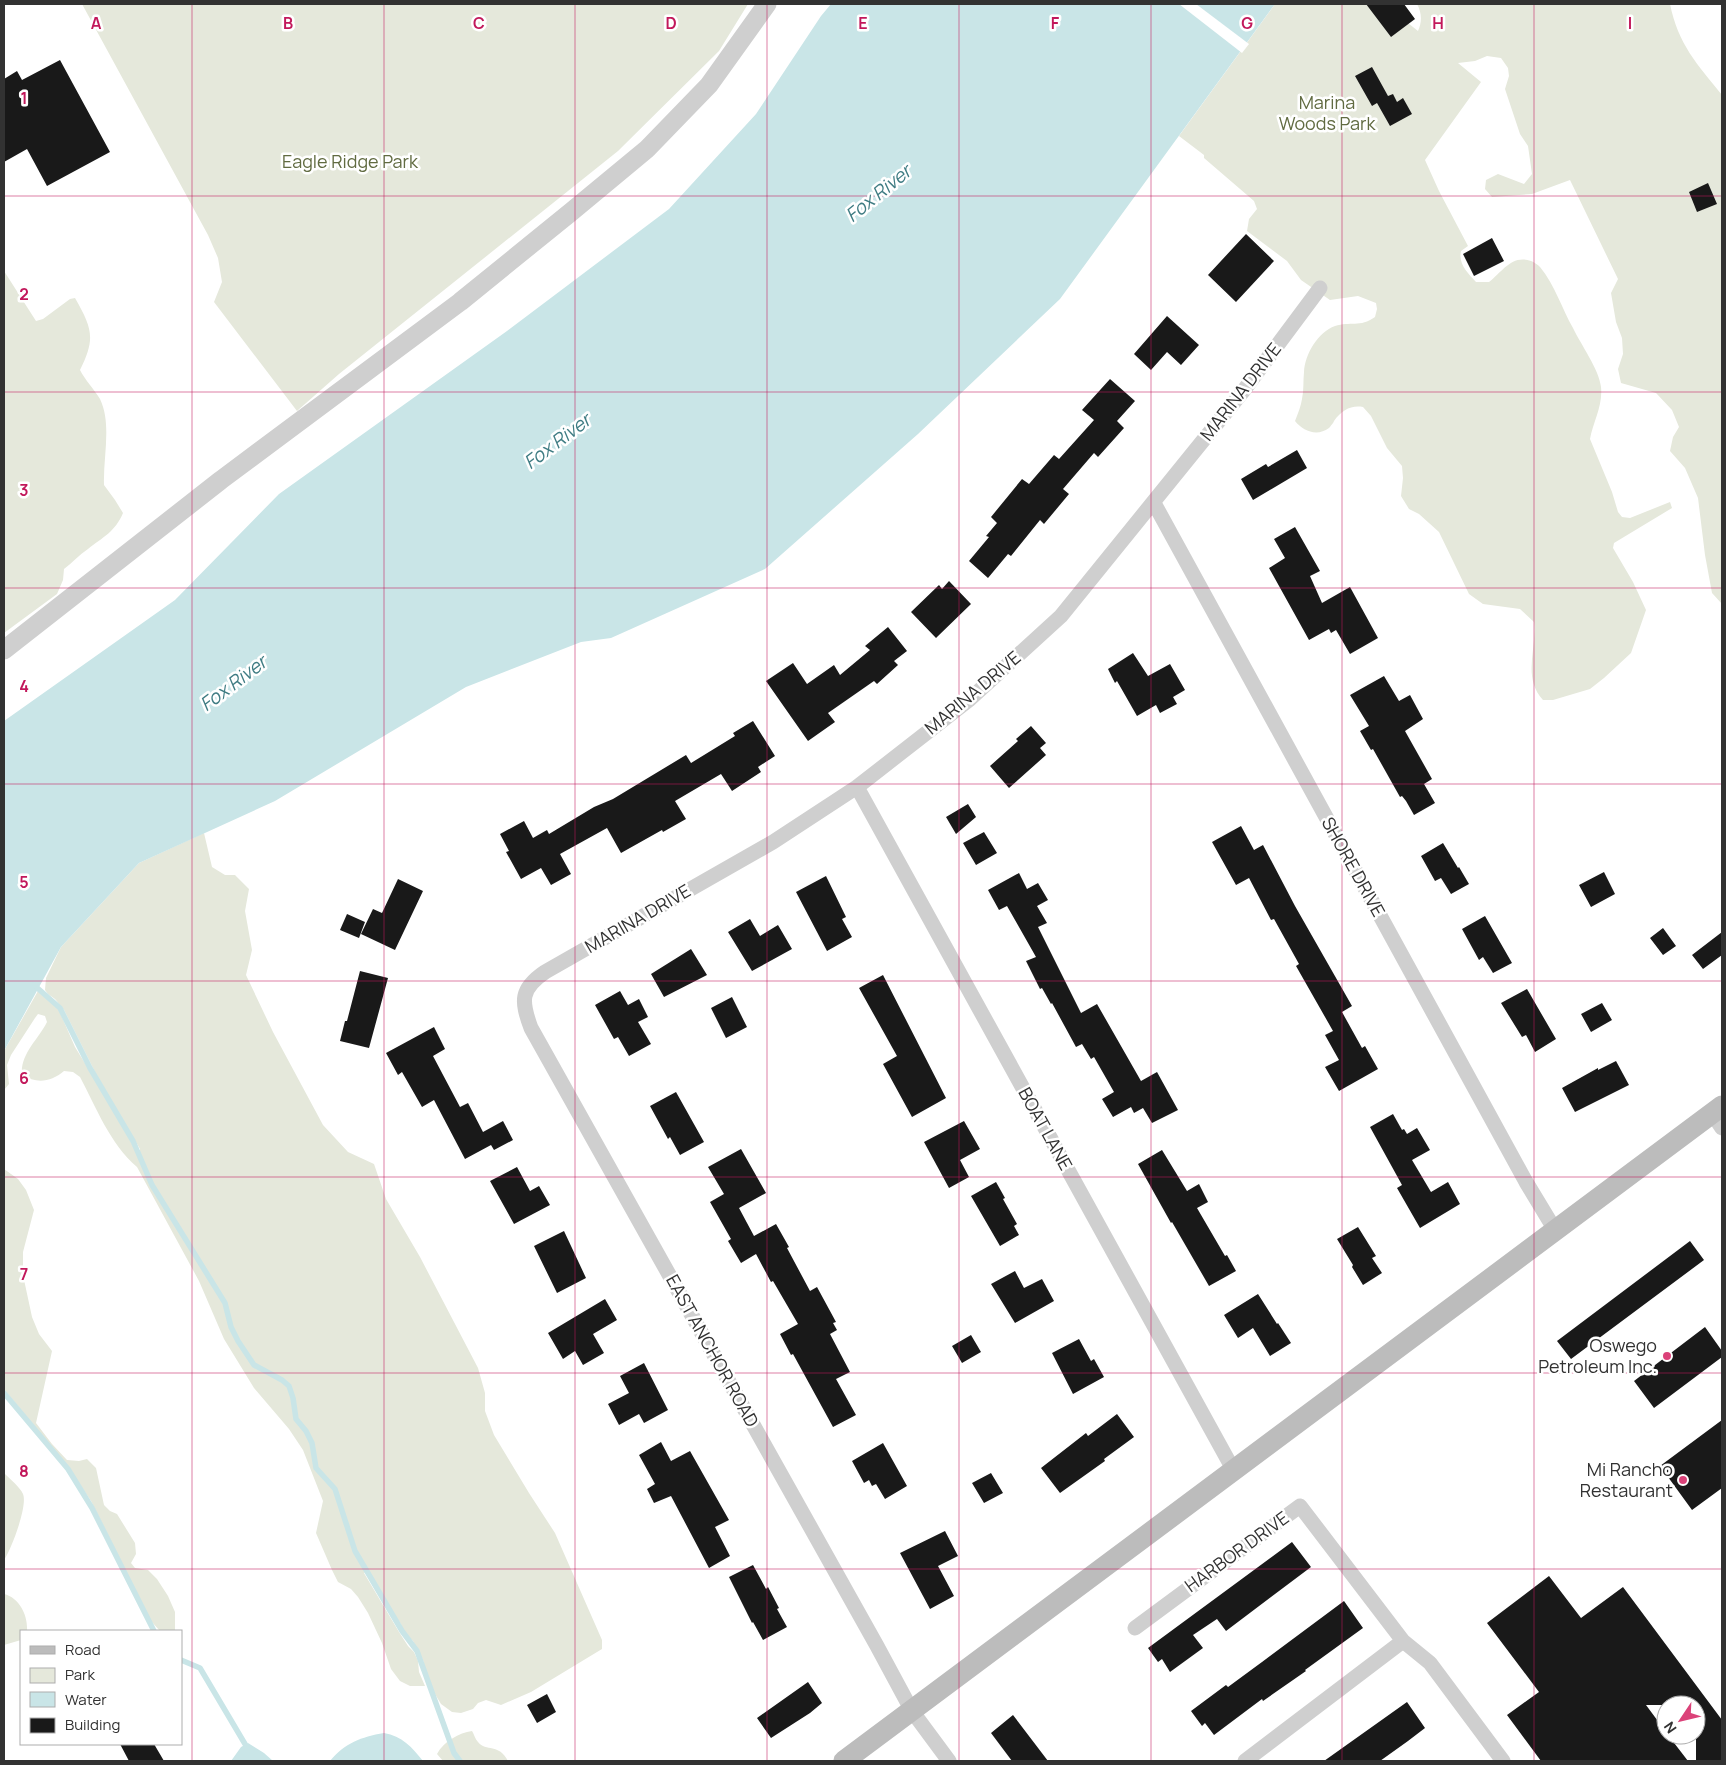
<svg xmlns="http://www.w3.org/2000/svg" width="1726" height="1765" viewBox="0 0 1726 1765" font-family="Manrope,sans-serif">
	<rect width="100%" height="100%" fill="#fff"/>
	<!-- green -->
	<path fill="#e5e8db" d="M82 4H748L719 51 618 151 339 374 297 411 214 302 222 282 218 258 208 235Z
		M1275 4H1384L1418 31C1422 22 1422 13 1417 4H1670C1678 44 1697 64 1722 95V604L1712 593 1705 555 1698 498 1685 468 1670 451 1673 437 1679 427 1672 410 1656 393 1621 383 1618 369 1623 354 1622 338 1616 322 1611 293 1618 279 1570 180 1532 194 1492 197 1485 189 1486 180 1498 174 1524 184 1532 174 1528 146 1520 134 1505 89 1509 76 1508 68 1501 58 1487 56 1475 61 1458 63 1481 82 1425 160 1439 191 1468 246 1461 251C1458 264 1468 273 1476 282H1489C1502 272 1512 254 1531 261 1534 262 1538 265 1540 267 1555 285 1562 309 1573 328 1581 345 1599 369 1601 387 1603 406 1593 422 1590 439L1612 492 1618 512 1622 517 1630 518 1670 502 1672 508 1614 543 1613 548 1633 582 1646 610 1631 653 1604 678 1590 689 1553 700H1543C1522 677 1537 650 1534 622L1520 609 1483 604 1469 594 1439 532 1419 514 1409 509 1401 496 1403 478 1402 466 1387 448 1371 416 1363 407C1351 405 1342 410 1334 421 1334 422 1330 427 1329 428 1317 437 1303 431 1295 421 1298 413 1301 406 1302 399 1304 390 1303 381 1304 372 1305 354 1318 332 1335 326 1350 321 1360 328 1375 317L1377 309 1376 303 1358 296 1330 300 1301 280 1287 261 1247 231 1249 219 1257 209 1254 201 1204 158V155L1179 136Z
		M4 271 36 321 43 319 70 299 75 298C92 328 96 338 80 370 85 380 94 389 100 399 112 424 103 457 104 485L115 500 123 513C115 532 103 537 88 549 79 555 72 563 64 569L63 580 57 594 4 633Z
		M204 833 212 867 225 875H235L249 889 245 911 252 950 246 975 273 1032 323 1125 348 1152 374 1164 386 1199 420 1257 478 1368 485 1393V1411L494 1435 529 1493 555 1533 602 1640V1649L531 1692 501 1705 486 1700 478 1703 473 1709 461 1713 452 1712 441 1704 429 1684 423 1660 413 1641 402 1629 401 1624 395 1616 368 1571 364 1573 399 1632 408 1646 414 1652 418 1661 419 1672 425 1686H410L400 1681 391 1669 382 1643 368 1613 358 1597 351 1589 338 1582 332 1570 316 1533 323 1501 303 1450 289 1429 254 1388 224 1339 199 1281 137 1167C110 1144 96 1107 80 1077L73 1072 64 1071C51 1082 37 1084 22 1075 20 1054 38 1040 47 1022L45 1016 38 1014 35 1018 11 1055 7 1065 9 1084 4 1090V1051L38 991 58 1008 75 1047 118 1117 140 1160V1149L97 1076 64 1010 55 999 48 994 45 990 46 978 61 947 139 863Z
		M4 1169 18 1179 26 1190 34 1210 23 1252V1275L32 1317 39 1334 52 1351 36 1423 52 1444 67 1460 79 1461 87 1459 96 1468 104 1505 110 1511 117 1514 135 1543 136 1554 131 1563 135 1568 148 1570 157 1579 168 1596 175 1612V1631H160L151 1621 91 1501 73 1474 4 1389Z
		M4 1470 5 1474C10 1479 20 1487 23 1494 28 1506 11 1550 4 1560Z
		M4 1594C20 1598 28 1616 27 1631H21V1640L4 1645Z
		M472 1731C474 1734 475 1739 478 1742 486 1752 499 1743 508 1761H443L437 1754C444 1741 459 1733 472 1731Z"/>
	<!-- water -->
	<path fill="#c9e5e7" d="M831 4H1275L1060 299 918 434 765 569 611 638 581 642 466 687 275 801 139 863 61 947 4 1051V721L175 600 279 494 507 331 669 209 756 114 821 16Z
		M384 1733C402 1736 412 1747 423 1761H330C345 1743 361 1737 384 1733Z
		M248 1743 264 1753 273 1761H231L241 1747Z"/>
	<!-- pier -->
	<path fill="#fff" d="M1179 4H1196L1249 44 1242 53Z"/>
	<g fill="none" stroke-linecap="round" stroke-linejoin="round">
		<!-- stream -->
		<path stroke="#c9e5e7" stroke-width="5.5" d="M34 985 60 1008 90 1068 133 1141 152 1185 225 1303 231 1327 238 1341 254 1365 282 1380 289 1386 293 1398 296 1419 306 1431 312 1443 316 1468 335 1489 355 1551 402 1631 417 1651 454 1753 460 1761
			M4 1393 68 1469 92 1508 154 1631
			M181 1660 200 1668 245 1744"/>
	</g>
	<!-- building -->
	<path fill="#191919" d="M1366 4H1404L1415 19 1391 37Z
		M60 60 110 152 47 186 27 149 4 162V79L17 71 22 80Z
		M1372 67 1388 96 1393 94 1397 102 1403 98 1412 114 1390 126 1377 103 1372 106 1355 76Z
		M1708 183 1717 204 1697 212 1689 192Z
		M1246 234 1274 261 1236 302 1208 275Z
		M1492 238 1504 261 1474 276 1463 254Z
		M1167 316 1199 345 1181 365 1167 352 1151 370 1134 354Z
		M1110 379 1135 401 1117 421 1124 428 1098 457 1094 453 1063 489 1069 494 1044 524 1040 520 1011 556 1008 554 988 578 969 561 989 537 986 536 997 523 991 517 1022 479 1029 484 1054 455 1059 459 1094 420 1082 410Z
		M1297 450 1307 468 1253 500 1241 479 1266 464 1268 467Z
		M1295 527 1320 571 1310 576 1322 603 1350 587 1378 638 1350 654 1336 630 1331 633 1329 629 1309 640 1269 568 1285 558 1274 539Z
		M949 581 971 604 936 638 911 612 939 585 942 589Z
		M888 627 907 651 894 661 898 665 877 684 874 681 828 713 835 722 808 741 766 681 793 663 807 684 834 665 840 675 870 650 865 646Z
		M1133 653 1148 676 1170 664 1185 690 1173 697 1177 704 1160 713 1156 705 1137 716 1117 681 1115 683 1108 669Z
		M1384 676 1399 701 1410 695 1423 719 1405 731 1432 779 1424 784 1435 803 1414 815 1406 801 1402 796 1400 797 1373 749 1371 750 1360 731 1369 726 1350 695Z
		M753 721 775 756 758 767 761 772 732 791 721 774 675 801 686 819 663 832 662 830 621 853 607 828 560 854 571 874 551 885 541 868 521 879 506 852 509 851 500 834 524 821 533 838 547 830 549 834 594 807 613 799 686 755 691 763 735 736 733 733Z
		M1031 726 1046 743 1040 748 1046 755 1009 788 990 766 1018 741 1016 739Z
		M968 804 976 817 956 834 946 817Z
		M1241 826 1254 850 1263 845 1295 906 1352 1006 1342 1012 1362 1048 1365 1046 1378 1069 1339 1091 1325 1067 1339 1060 1325 1035 1333 1031 1296 966 1299 964 1274 919 1271 920 1249 878 1236 885 1212 842Z
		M984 832 997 853 976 865 963 843Z
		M1443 843 1458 868 1459 867 1469 884 1451 894 1441 878 1435 881 1421 856Z
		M1604 872 1615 894 1591 907 1579 885Z
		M1019 873 1027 889 1038 883 1048 900 1037 906 1047 923 1038 927 1081 1013 1097 1004 1141 1081 1157 1072 1178 1110 1152 1123 1143 1108 1134 1113 1131 1107 1113 1117 1102 1099 1114 1092 1094 1057 1091 1059 1082 1044 1076 1047 1052 1003 1051 1004 1042 988 1040 989 1026 961 1036 957 1007 906 999 910 988 890Z
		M826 876 846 917 842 919 852 937 827 951 796 892Z
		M398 879 423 891 395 950 361 934 373 909 382 913Z
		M347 914 365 922 359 938 340 930Z
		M1485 916 1512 963 1493 973 1483 957 1479 960 1462 929Z
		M750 919 760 936 778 925 792 949 752 971 728 932Z
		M1663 928 1676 946 1663 955 1650 938Z
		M1722 932V955L1703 969 1692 955Z
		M691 949 707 975 664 997 651 974Z
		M360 971 388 978 369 1048 340 1041 345 1021H347Z
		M883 975 946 1098 912 1117 883 1064 897 1056 859 988Z
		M1527 989 1556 1039 1535 1052 1526 1035 1522 1037 1501 1003Z
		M620 991 628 1005 639 999 648 1017 638 1022 651 1044 629 1056 618 1037 614 1039 595 1005Z
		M732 997 747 1027 726 1038 711 1008Z
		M1602 1003 1612 1020 1591 1032 1581 1014Z
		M434 1027 445 1049 433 1056 460 1107 468 1103 483 1132 503 1121 513 1140 494 1150 491 1145 465 1159 434 1100 422 1107 402 1072 398 1075 386 1053Z
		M1616 1061 1629 1085 1575 1112 1562 1088 1598 1068V1070Z
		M676 1092 704 1142 680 1155 670 1137 668 1139 650 1106Z
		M1393 1114 1402 1130 1404 1129 1407 1134 1417 1128 1430 1150 1412 1160 1431 1192 1448 1182 1460 1204 1420 1228 1397 1188 1402 1185 1370 1127Z
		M964 1121 980 1149 960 1160 969 1177 949 1188 924 1142Z
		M741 1149 766 1193 739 1208 754 1236 776 1224 789 1247 787 1248 810 1291 817 1287 836 1322 833 1323 837 1330 830 1334 850 1372 836 1379 856 1415 833 1427 793 1354 791 1355 780 1334 798 1324 773 1281 771 1282 756 1254 741 1263 728 1241 731 1239 710 1202 724 1194 708 1167Z
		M1162 1150 1187 1191 1199 1184 1208 1202 1197 1208 1225 1256 1227 1255 1236 1271 1209 1286 1172 1222 1171 1223 1138 1164Z
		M517 1167 530 1191 539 1186 550 1205 514 1224 490 1181Z
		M996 1182 1005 1198 1003 1199 1017 1224 1014 1226 1019 1235 1000 1246 971 1196Z
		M1358 1227 1376 1256 1372 1258 1382 1273 1363 1285 1352 1267 1353 1265 1337 1239Z
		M564 1231 586 1278 557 1293 534 1246Z
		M1690 1241 1704 1260 1571 1359 1557 1341Z
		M1015 1271 1024 1288 1042 1279 1054 1301 1015 1323 991 1284Z
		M1258 1294 1277 1324 1278 1323 1291 1343 1270 1356 1253 1328 1238 1338 1224 1315Z
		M605 1299 617 1320 593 1334 604 1353 583 1365 575 1351 563 1359 548 1333Z
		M1705 1327 1722 1351V1357L1654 1408 1634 1381Z
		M971 1335 981 1352 962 1363 952 1346Z
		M1079 1339 1091 1361 1094 1359 1104 1377 1073 1394 1052 1353Z
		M644 1363 668 1410 644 1423 639 1414 619 1425 608 1404 629 1393 620 1376Z
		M1117 1414 1134 1437 1104 1459 1105 1461 1060 1493 1041 1468 1086 1433 1088 1436Z
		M1722 1420V1488L1692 1510 1660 1466Z
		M661 1442 671 1461 690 1451 729 1520 715 1527 730 1556 709 1568 671 1496 654 1503 647 1489 655 1484 639 1455Z
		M883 1443 907 1486 885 1499 876 1484 872 1486 869 1480 864 1483 852 1461Z
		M991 1473 1003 1493 984 1503 972 1483Z
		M945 1531 958 1556 938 1566 954 1596 930 1609 900 1553Z
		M1292 1542 1311 1567 1226 1631 1217 1619 1193 1635 1203 1648 1170 1672 1162 1659 1158 1662 1148 1648Z
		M753 1565 766 1589 768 1587 779 1608 777 1609 787 1627 763 1640 753 1622 752 1623 729 1577Z
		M1549 1576 1581 1618 1623 1587 1722 1720V1761H1696V1705H1646L1666 1732V1735H1668L1688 1761H1541L1507 1715 1539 1692 1487 1623Z
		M1344 1601 1363 1628 1305 1670 1306 1671 1263 1701 1262 1699 1214 1735 1205 1723 1202 1726 1191 1711 1226 1685 1228 1687 1262 1662Z
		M808 1682 822 1703 810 1713 771 1738 757 1718Z
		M547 1694 556 1712 537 1723 527 1705Z
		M1407 1702 1425 1728 1408 1741 1380 1761H1324Z
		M1013 1715 1048 1761H1012L991 1733Z
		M120 1744H154L164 1761H129Z"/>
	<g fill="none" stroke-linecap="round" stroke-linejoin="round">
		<!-- minor -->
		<path stroke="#cfcfcf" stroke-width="15" d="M1154 503 1526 1182 1555 1230
			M857 787 1234 1471
			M1712 1113 1722 1128
			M1135 1628 1300 1506 1403 1641
			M949 1761 912 1711 877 1646 531 1028C521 1001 520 989 545 972L773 842 857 787 970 699 1061 616 1244 390 1320 288
			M1245 1761 1403 1641 1430 1663 1503 1761"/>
		<!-- tertiary -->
		<path stroke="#cfcfcf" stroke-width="19" d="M4 650 221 480 460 302 571 212 647 149 709 85 767 4"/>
		<!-- secondary -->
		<path stroke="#bcbcbc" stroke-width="21" d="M844 1761 1722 1106"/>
	</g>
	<!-- grid -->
	<path fill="none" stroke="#c2185b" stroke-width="1" stroke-opacity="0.55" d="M192 4V1761M384 4V1761M575 4V1761M767 4V1761M959 4V1761M1151 4V1761M1342 4V1761M1534 4V1761M4 196H1722M4 392H1722M4 588H1722M4 784H1722M4 981H1722M4 1177H1722M4 1373H1722M4 1569H1722"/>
	<!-- markers -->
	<g fill="#db4279" stroke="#fff" stroke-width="2">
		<circle cx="1667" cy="1356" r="5"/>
		<circle cx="1683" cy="1480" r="5"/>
	</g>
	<g text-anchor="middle" stroke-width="5" stroke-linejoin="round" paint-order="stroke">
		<!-- park labels -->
		<g font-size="18" fill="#616b41" stroke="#fff">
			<text x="1327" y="109">Marina<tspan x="1327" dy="21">Woods Park</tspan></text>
			<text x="350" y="168">Eagle Ridge Park</text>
		</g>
		<!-- street labels -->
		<g font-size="18" fill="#323232" stroke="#fff">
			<text transform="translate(1241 392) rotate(-52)" y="6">MARINA DRIVE</text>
			<text transform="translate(973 693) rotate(-40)" y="6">MARINA DRIVE</text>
			<text transform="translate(1353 867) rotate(61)" y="6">SHORE DRIVE</text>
			<text transform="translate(638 919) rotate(-30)" y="6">MARINA DRIVE</text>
			<text transform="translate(1045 1129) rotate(61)" y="6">BOAT LANE</text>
			<text transform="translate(712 1351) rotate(61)" y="6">EAST ANCHOR ROAD</text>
			<text transform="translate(1237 1552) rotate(-36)" y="6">HARBOR DRIVE</text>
		</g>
		<!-- poi labels -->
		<g font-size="18" fill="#323232" stroke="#fff" text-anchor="end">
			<text x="1657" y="1352">Oswego<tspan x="1657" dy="21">Petroleum Inc.</tspan></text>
			<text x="1673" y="1476">Mi Rancho<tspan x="1673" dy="21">Restaurant</tspan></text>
		</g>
		<!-- water labels -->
		<g font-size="19" font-style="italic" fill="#3f7c83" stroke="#fff">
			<text transform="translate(878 193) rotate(-39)" y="7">Fox River</text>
			<text transform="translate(557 441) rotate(-37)" y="7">Fox River</text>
			<text transform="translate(233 683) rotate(-37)" y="7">Fox River</text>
		</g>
	</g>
	<g font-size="16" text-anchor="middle" font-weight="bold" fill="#c2185b" stroke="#fff" stroke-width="5" stroke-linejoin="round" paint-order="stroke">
		<text x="96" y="29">A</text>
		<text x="288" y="29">B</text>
		<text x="479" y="29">C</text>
		<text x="671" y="29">D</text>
		<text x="863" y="29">E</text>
		<text x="1055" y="29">F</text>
		<text x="1247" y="29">G</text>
		<text x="1438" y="29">H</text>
		<text x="1630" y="29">I</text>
		<text x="24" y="104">1</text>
		<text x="24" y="300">2</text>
		<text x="24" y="496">3</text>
		<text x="24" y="692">4</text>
		<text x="24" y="888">5</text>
		<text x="24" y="1084">6</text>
		<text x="24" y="1280">7</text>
		<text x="24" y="1477">8</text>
	</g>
	<!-- border -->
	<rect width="1726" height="1765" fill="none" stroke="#323232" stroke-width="10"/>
	<!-- legend -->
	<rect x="20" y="1630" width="162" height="115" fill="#ffffff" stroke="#adadad"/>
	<rect x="30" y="1646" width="25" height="8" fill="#bcbcbc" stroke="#adadad"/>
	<text x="65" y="1655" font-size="15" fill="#323232">Road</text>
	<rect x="30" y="1668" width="25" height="15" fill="#e5e8db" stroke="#adadad"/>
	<text x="65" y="1680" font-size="15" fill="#323232">Park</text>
	<rect x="30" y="1692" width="25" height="15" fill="#c9e5e7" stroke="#adadad"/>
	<text x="65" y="1705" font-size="15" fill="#323232">Water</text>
	<rect x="30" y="1718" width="25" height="15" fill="#191919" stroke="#adadad"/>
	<text x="65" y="1730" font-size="15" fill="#323232">Building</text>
	<!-- north arrow -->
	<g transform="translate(1681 1720) rotate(235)"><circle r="24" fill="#ffffff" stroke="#adadad"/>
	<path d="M0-4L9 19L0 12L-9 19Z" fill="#db4279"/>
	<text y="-8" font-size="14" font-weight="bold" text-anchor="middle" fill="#323232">N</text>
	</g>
</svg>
